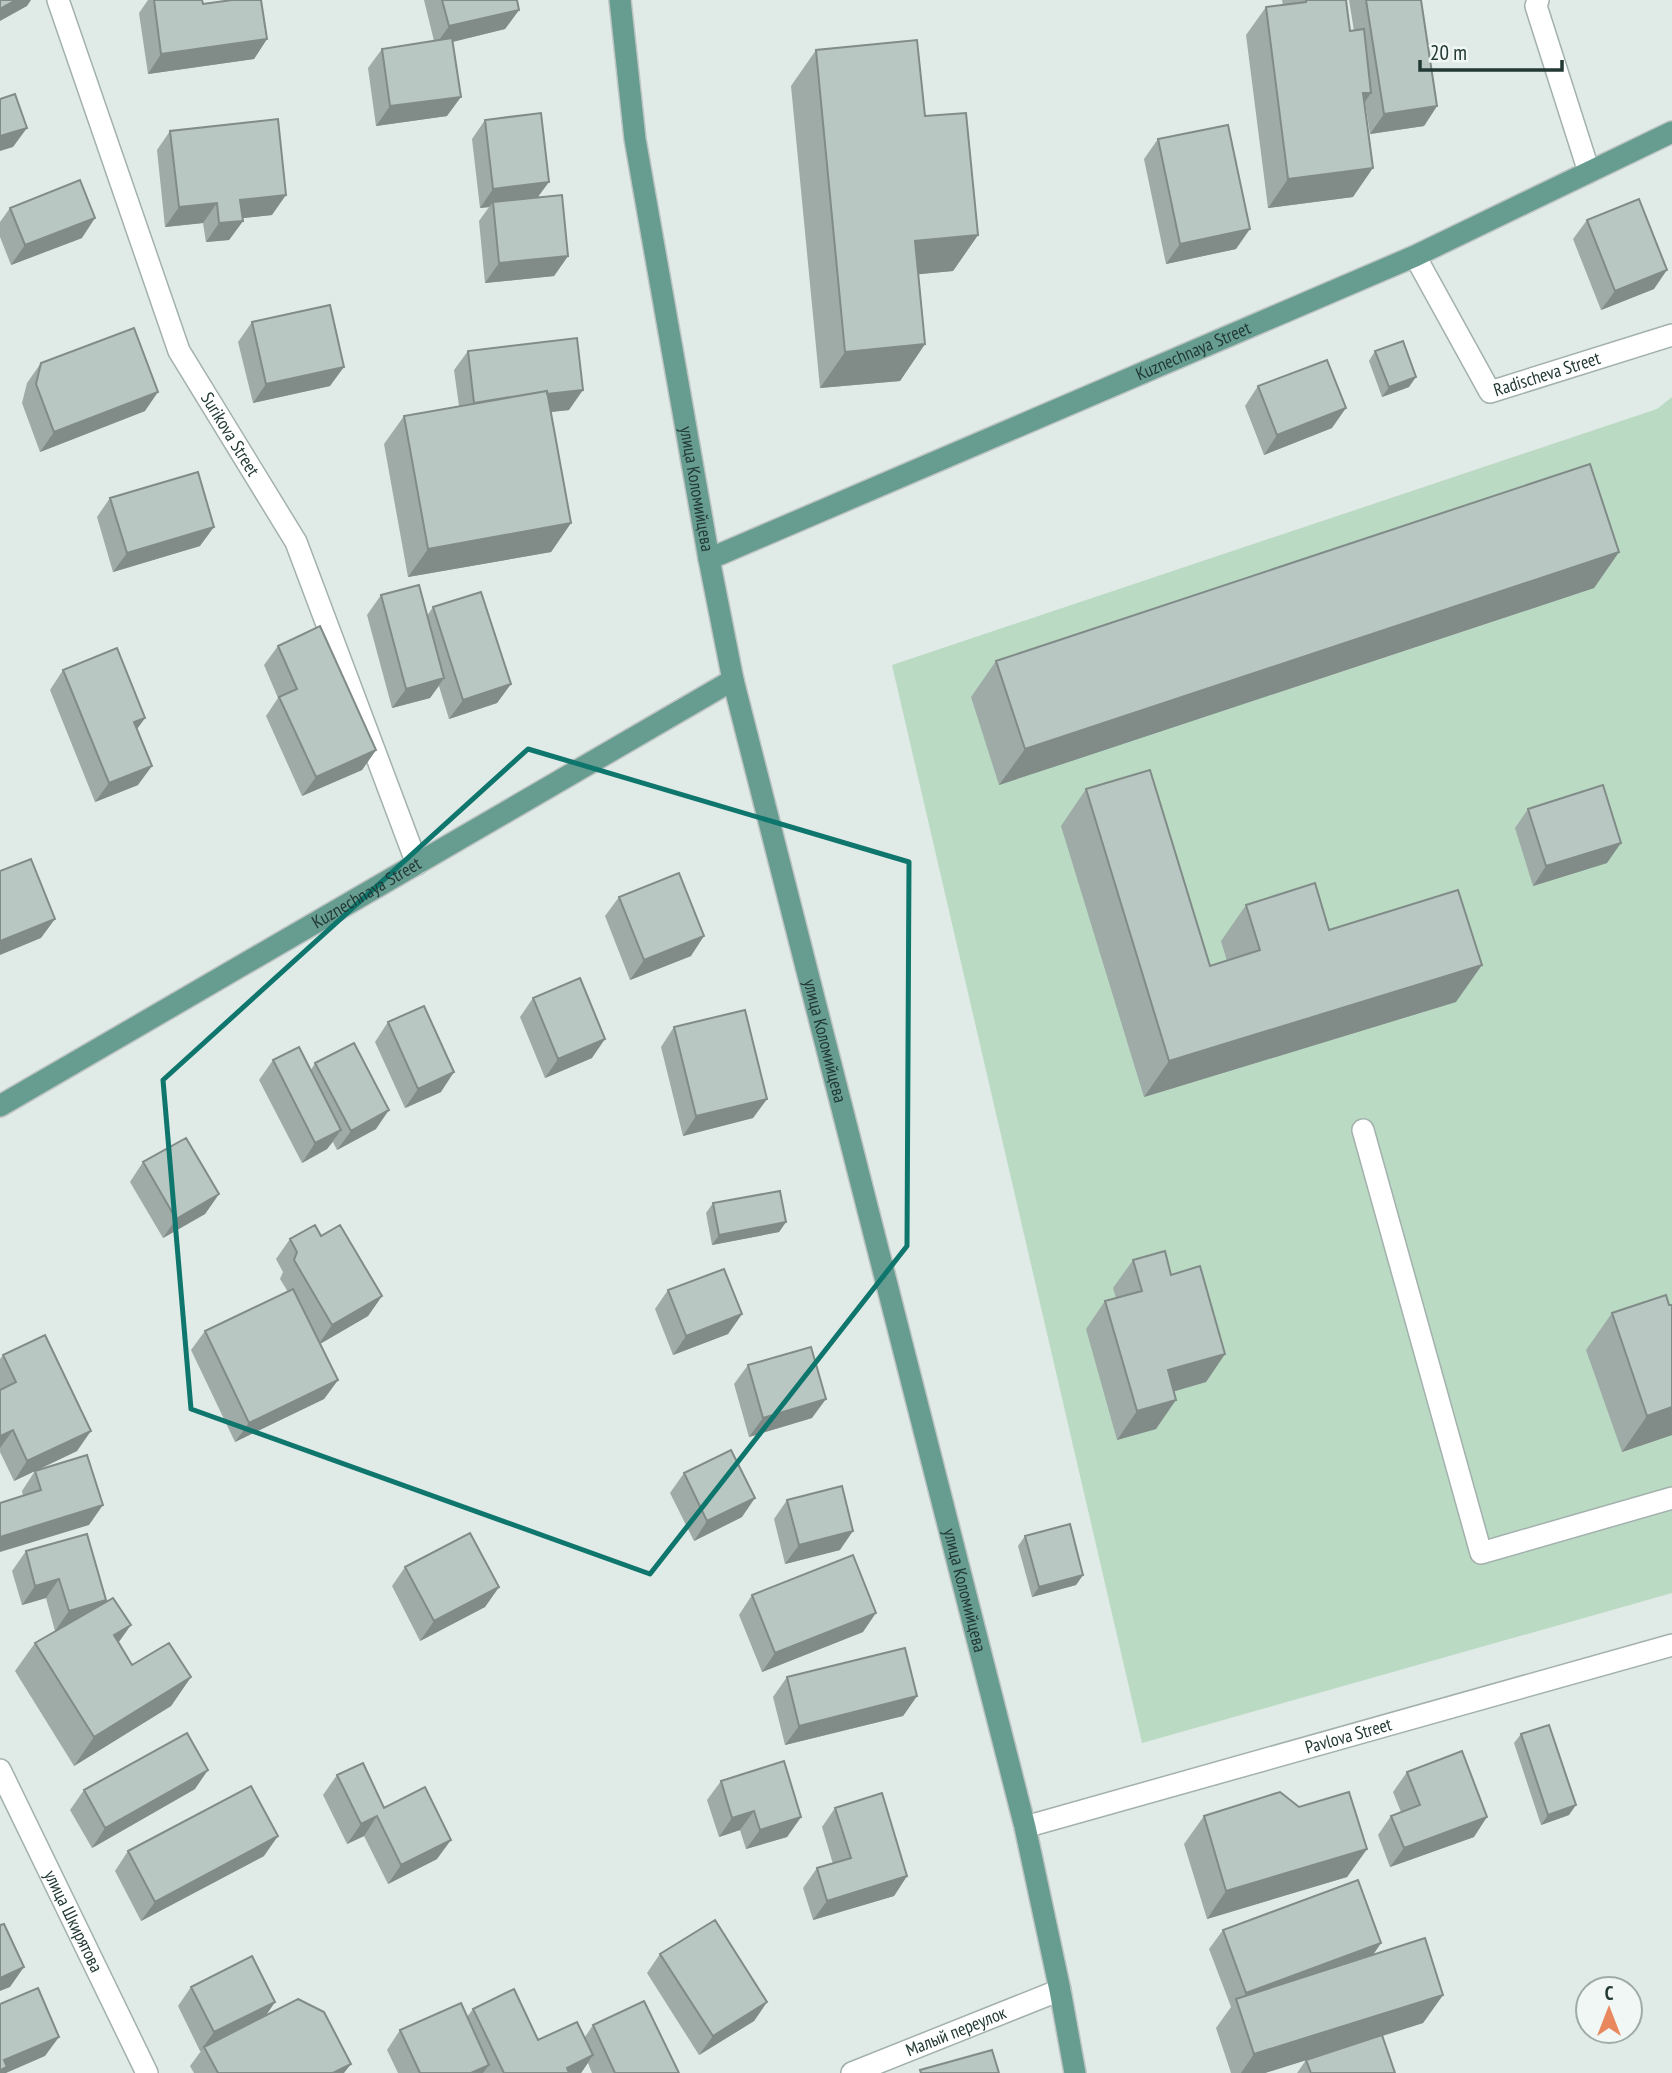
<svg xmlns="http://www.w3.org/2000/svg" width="1672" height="2073" viewBox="0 0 1672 2073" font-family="'PT Sans Narrow',sans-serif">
	<rect width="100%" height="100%" fill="#e0eae6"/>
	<!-- green -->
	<path fill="#badac4" d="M1672 397V1593L1142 1743 892 665 1657 409Z"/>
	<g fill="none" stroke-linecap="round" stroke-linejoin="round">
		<defs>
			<g id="minor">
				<path id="s1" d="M58 0 179 351 296 542 417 864"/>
				<path d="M1538 0 1536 6 1589 172"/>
				<path id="s2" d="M1415 256 1490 392 1672 335"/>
				<path d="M1363 1130 1481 1553 1672 1498"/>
				<path id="s3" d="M0 1770 147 2073"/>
				<path id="s4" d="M1025 1827 1672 1645"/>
				<path id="s5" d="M852 2073 1060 1990"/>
			</g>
			<g id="major">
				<path id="s6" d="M620 0 635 139 709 559 733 680 1025 1827 1060 1990 1075 2073"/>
				<path id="s7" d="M709 559 1415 256 1672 132"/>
				<path id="s8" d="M0 1106 733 680"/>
			</g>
		</defs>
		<!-- minor casing -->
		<use href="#minor" stroke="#a3b1ad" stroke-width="24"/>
		<!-- major casing -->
		<use href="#major" stroke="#bdc4c2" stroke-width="24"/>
		<!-- minor -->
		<use href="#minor" stroke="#fff" stroke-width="21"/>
		<!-- major -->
		<use href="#major" stroke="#679d91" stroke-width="21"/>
	</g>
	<!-- wall -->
	<path fill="#9eaba7" d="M148 0H202L203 4 267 39 254 59 148 74 139 13Z
		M424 0H517L519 10 505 29 453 42 447 116 376 126 368 68 382 49 434 41Z
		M1282 0H1346L1350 31H1354L1349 0H1421L1437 106 1424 126 1370 134 1365 102 1353 197 1268 208 1246 35 1266 7 1283 5Z
		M816 50 925 116 978 235 953 271 918 274 925 344 900 381 820 388 791 86Z
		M485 120 539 197 568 256 554 276 485 283 479 221 489 207 480 208 472 139Z
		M170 131 272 215 242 218 243 221 229 240 206 242 203 223 165 227 157 150Z
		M1158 139 1236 249 1166 264 1144 159Z
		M10 208 82 238 11 265 0 237V222Z
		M1587 220 1654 289 1601 310 1573 239Z
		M252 322 330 386 253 403 238 342Z
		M468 351 569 410 550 412 571 523 551 552 408 577 384 444 404 416 459 406 454 370Z
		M1375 351 1409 387 1382 397 1369 361Z
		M41 363 145 411 40 452 22 403 27 383Z
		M1258 386 1332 428 1264 455 1245 406Z
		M110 498 200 546 113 572 97 517Z
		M1619 552 1594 588 999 785 971 697 996 661Z
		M381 595 427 616 433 607 511 684 497 703 449 719 439 686 430 698 392 708 367 615Z
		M278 646 376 750 362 770 302 796 266 716 278 698 264 665Z
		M63 670 145 718 137 729 138 785 95 802 50 690Z
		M1086 789 1210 966 1227 961 1221 941 1246 905 1456 1002 1144 1097 1061 826Z
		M1528 809 1607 863 1533 886 1515 828Z
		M619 897 691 956 630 980 605 916Z
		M533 998 592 1058 545 1078 520 1017Z
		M388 1022 441 1092 405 1108 375 1042Z
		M674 1027 767 1099 753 1118 683 1136 661 1047Z
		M273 1060 311 1070 315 1063 376 1129 337 1150 333 1142 327 1149 302 1163 259 1080Z
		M143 1162 219 1194 205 1214 163 1238 130 1182Z
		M713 1203 786 1222 779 1232 712 1245 706 1213Z
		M290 1239 382 1296 368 1316 320 1344 338 1380 324 1399 235 1442 191 1350 205 1331 288 1292 280 1279 283 1272 276 1259Z
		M1133 1260 1171 1275 1225 1354 1206 1382 1174 1391 1156 1429 1117 1440 1086 1329 1105 1301 1116 1298 1113 1288Z
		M668 1290 742 1314 728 1334 673 1355 655 1309Z
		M1612 1313 1672 1435 1622 1452 1586 1350Z
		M3 1355 77 1451 14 1481 0 1452V1359Z
		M748 1365 812 1418 749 1437 734 1384Z
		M35 1471 89 1525 23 1496 22 1491Z
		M684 1473 742 1517 694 1541 670 1493Z
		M787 1500 840 1550 785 1564 774 1519Z
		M1025 1536 1083 1575 1076 1585 1032 1597 1018 1546Z
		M26 1551 104 1603 118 1643 132 1665 191 1677 171 1706 74 1766 15 1671 35 1643 55 1631 46 1598 22 1605 12 1571Z
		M405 1567 499 1587 485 1607 420 1641 392 1586Z
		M752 1595 863 1632 762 1672 739 1615Z
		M787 1677 917 1696 903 1716 785 1745 773 1697Z
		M1521 1734 1569 1815 1541 1825 1514 1743Z
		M1407 1772 1474 1837 1390 1867 1378 1835 1391 1816 1401 1812 1393 1792Z
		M337 1775 384 1808 437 1859 388 1884 364 1836 347 1844 323 1795Z
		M721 1781 801 1817 787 1837 746 1849 740 1830 719 1837 707 1800Z
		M195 1789 92 1848 70 1810 84 1790Z
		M1299 1807 1367 1849 1347 1877 1207 1919 1184 1844 1204 1816Z
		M835 1808 907 1876 894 1896 813 1920 803 1888 817 1868 833 1864 822 1827Z
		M128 1851 264 1856 141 1921 115 1871Z
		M1223 1930 1381 1943 1373 1955 1443 1995 1423 2023 1382 2036 1395 2073H1297L1306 2060 1323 2055 1265 2073H1231L1216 2028 1231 2007 1209 1949Z
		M660 1954 767 2002 754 2021 699 2055 647 1973Z
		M191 1987 275 2002 266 2015 344 2073H194L190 2066 201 2051H200L178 2006Z
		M473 2009 538 2040 585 2037 593 2025 679 2073H592L588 2063 581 2073H398L387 2050 400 2030 467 2017Z"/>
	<!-- shaded-wall -->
	<path fill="#818b88" d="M16 0H31L27 6 0 21V9Z
		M519 10 505 29 435 46 449 26Z
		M267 39 254 59 148 74 161 54Z
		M1363 93H1371L1352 121Z
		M461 97 447 116 376 126 390 106Z
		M1437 106 1424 126 1370 134 1384 114Z
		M27 128 13 147 0 151V136Z
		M1373 168 1353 197 1268 208 1288 179Z
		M549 182 535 201 493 202 489 207 480 208 493 189Z
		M286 195 272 215 227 220 240 200Z
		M217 203 203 223 165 227 179 207Z
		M95 218 82 238 11 265 25 245Z
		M243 221 229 240 206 242 219 223Z
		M1250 229 1236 249 1166 264 1180 244Z
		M978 235 953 271 890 277 915 241Z
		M568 256 554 276 485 283 499 263Z
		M1667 270 1654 289 1601 310 1615 291Z
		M925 344 900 381 820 388 845 352Z
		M344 367 330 386 253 403 266 384Z
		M1416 377 1409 387 1382 397 1389 387Z
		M583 390 569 410 461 422 474 403Z
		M158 392 145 411 40 452 54 432Z
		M1346 408 1332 428 1264 455 1277 435Z
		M571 523 551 552 408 577 428 549Z
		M214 527 200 546 113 572 127 553Z
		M1619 552 1594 588 999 785 1025 749Z
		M444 678 430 698 392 708 406 689Z
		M511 684 497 703 449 719 463 700Z
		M145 718 131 737 134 722Z
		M376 750 362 770 302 796 316 777Z
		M152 766 138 785 95 802 109 783Z
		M1621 843 1607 863 1533 886 1546 866Z
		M55 919 41 938 0 955V941Z
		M704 936 691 956 630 980 644 960Z
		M1482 965 1456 1002 1144 1097 1169 1061Z
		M605 1039 592 1058 545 1078 558 1059Z
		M454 1072 441 1092 405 1108 418 1089Z
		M767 1099 753 1118 683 1136 696 1116Z
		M389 1110 376 1129 337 1150 351 1131Z
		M341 1130 327 1149 302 1163 315 1143Z
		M219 1194 205 1214 163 1238 176 1219Z
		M786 1222 779 1232 712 1245 719 1235Z
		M382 1296 368 1316 318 1345 332 1325Z
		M742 1314 728 1334 673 1355 686 1336Z
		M1225 1354 1206 1382 1148 1399 1168 1370Z
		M338 1380 324 1399 235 1442 249 1423Z
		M826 1399 812 1418 749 1437 763 1418Z
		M1176 1400 1156 1429 1117 1440 1137 1411Z
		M1672 1407V1435L1622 1452 1647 1416Z
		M13 1430 0 1448V1436Z
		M91 1431 77 1451 14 1481 27 1461Z
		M755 1498 742 1517 694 1541 707 1521Z
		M103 1505 89 1525 0 1552V1537Z
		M853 1531 840 1550 785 1564 799 1545Z
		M1083 1575 1076 1585 1032 1597 1039 1587Z
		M59 1579 46 1598 22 1605 35 1586Z
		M499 1587 485 1607 420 1641 434 1621Z
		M106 1600 92 1620 55 1631 69 1611Z
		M876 1613 863 1632 762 1672 775 1653Z
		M131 1625 111 1653 114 1635Z
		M191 1677 171 1706 74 1766 94 1737Z
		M917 1696 903 1716 785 1745 799 1726Z
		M208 1770 195 1789 92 1848 105 1828Z
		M1576 1805 1569 1815 1541 1825 1548 1815Z
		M754 1811 740 1830 719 1837 732 1818Z
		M377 1816 364 1836 347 1844 361 1824Z
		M801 1817 787 1837 746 1849 760 1830Z
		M1487 1817 1474 1837 1390 1867 1404 1848Z
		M278 1836 264 1856 141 1921 155 1902Z
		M451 1840 437 1859 388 1884 401 1865Z
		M1367 1849 1347 1877 1207 1919 1226 1891Z
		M907 1876 894 1896 813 1920 827 1901Z
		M1381 1943 1367 1963 1238 2005 1246 1993Z
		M24 1967 10 1987 0 1991V1978Z
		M1443 1995 1423 2023 1265 2073H1241L1254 2054Z
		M275 2002 262 2021 204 2047 200 2051 214 2032Z
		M767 2002 754 2021 699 2055 713 2036Z
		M59 2037 45 2056 6 2073H0V2066L4 2060Z
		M593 2055 581 2073H564L567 2068Z
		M351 2064 344 2073H333Z
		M489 2065 483 2073H471Z"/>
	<!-- building -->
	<path fill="#b8c7c2" stroke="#818b88" stroke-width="2" d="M0 0H16L0 9Z
		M154 0H202L203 4 232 0H261L267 39 161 54Z
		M442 0H517L519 10 449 26Z
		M1306 0H1346L1350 31 1364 29 1371 93H1363L1373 168 1288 179 1266 7 1306 2Z
		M1366 0H1421L1437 106 1384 114Z
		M452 38 461 97 390 106 382 49Z
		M917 40 925 116 966 113 978 235 915 241 925 344 845 352 816 50Z
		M15 94 27 128 0 136V99Z
		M541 113 549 182 493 189 485 120Z
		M278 119 286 195 240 200 243 221 219 223 217 203 179 207 170 131Z
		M1228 125 1250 229 1180 244 1158 139Z
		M80 180 95 218 25 245 10 208Z
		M562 195 568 256 499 263 493 202Z
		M1639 199 1667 270 1615 291 1587 220Z
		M330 305 344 367 266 384 252 322Z
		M134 328 158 392 54 432 36 384 41 363Z
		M577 338 583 390 547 394V391L474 403 468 351Z
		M1403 341 1416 377 1389 387 1375 351Z
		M1327 360 1346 408 1277 435 1258 386Z
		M547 391 571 523 428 549 404 416Z
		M1590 464 1619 552 1025 749 996 661Z
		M198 472 214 527 127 553 110 498Z
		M419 585 444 678 406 689 381 595Z
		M481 592 511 684 463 700 433 607Z
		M320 626 376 750 316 777 279 697 297 689 278 646Z
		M117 648 145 718 134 722 152 766 109 783 63 670Z
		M1150 770 1210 966 1260 950 1246 905 1315 883 1329 930 1458 890 1482 965 1169 1061 1086 789Z
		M1603 785 1621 843 1546 866 1528 809Z
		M31 859 55 919 0 941V871Z
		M679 873 704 936 644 960 619 897Z
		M580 978 605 1039 558 1059 533 998Z
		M424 1006 454 1072 418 1089 388 1022Z
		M745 1010 767 1099 696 1116 674 1027Z
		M354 1043 389 1110 351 1131 315 1063Z
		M299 1047 341 1130 315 1143 273 1060Z
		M186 1138 219 1194 176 1219 143 1162Z
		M780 1191 786 1222 719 1235 713 1203Z
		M315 1225 321 1236 340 1225 382 1296 332 1325 294 1260 297 1252 290 1239Z
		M1165 1251 1171 1275 1200 1266 1225 1354 1168 1370 1176 1400 1137 1411 1105 1301 1142 1291 1133 1260Z
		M724 1269 742 1314 686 1336 668 1290Z
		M293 1289 338 1380 249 1423 205 1331Z
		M1666 1295 1669 1305H1672V1407L1647 1416 1612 1313Z
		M45 1335 91 1431 27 1461 13 1430 0 1436V1390L16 1382 3 1355Z
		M811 1347 826 1399 763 1418 748 1365Z
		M731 1450 755 1498 707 1521 684 1473Z
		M87 1455 103 1505 0 1537V1503L41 1490 35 1471Z
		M842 1486 853 1531 799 1545 787 1500Z
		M1070 1524 1083 1575 1039 1587 1025 1536Z
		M470 1533 499 1587 434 1621 405 1567Z
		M87 1534 106 1600 69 1611 59 1579 35 1586 26 1551Z
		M853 1555 876 1613 775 1653 752 1595Z
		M113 1598 131 1625 114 1635 132 1665 169 1643 191 1677 94 1737 35 1643Z
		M905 1648 917 1696 799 1726 787 1677Z
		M1549 1725 1576 1805 1548 1815 1521 1734Z
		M187 1733 208 1770 105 1828 84 1790Z
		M1462 1751 1487 1817 1404 1848 1391 1816 1420 1805 1407 1772Z
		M784 1761 801 1817 760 1830 754 1811 732 1818 721 1781Z
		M363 1763 384 1808 425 1787 451 1840 401 1865 377 1816 361 1824 337 1775Z
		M251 1786 278 1836 155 1902 128 1851Z
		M1280 1792 1299 1807 1349 1792 1367 1849 1226 1891 1204 1816Z
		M882 1793 907 1876 827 1901 817 1868 851 1858 835 1808Z
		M1358 1880 1381 1943 1246 1993 1223 1930Z
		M715 1920 767 2002 713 2036 660 1954Z
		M4 1924 24 1967 0 1978V1925Z
		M1425 1938 1443 1995 1254 2054 1236 1999Z
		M252 1956 275 2002 214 2032 191 1987Z
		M38 1988 59 2037 4 2060 7 2067 0 2070V2004Z
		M514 1989 538 2040 577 2022 593 2055 567 2068 569 2073H504L473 2009Z
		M298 1999 324 2012 351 2064 333 2073H218L204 2047Z
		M644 2001 679 2073H615L593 2025Z
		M461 2003 489 2065 471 2073H420L400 2030Z
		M1382 2035 1395 2073H1311L1306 2060Z
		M992 2050 999 2073H921L920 2070Z"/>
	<!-- marked area -->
	<path fill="none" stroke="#0f766e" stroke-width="5" stroke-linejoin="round" d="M528 749 909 862 907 1246 650 1574 191 1409 163 1080Z"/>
	<g text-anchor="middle" stroke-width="5" stroke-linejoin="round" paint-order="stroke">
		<!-- street labels -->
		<g font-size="18" fill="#223934" stroke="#f0f7f4">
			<text dy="6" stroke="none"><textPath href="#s7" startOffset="527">Kuznechnaya Street</textPath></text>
			<text dy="6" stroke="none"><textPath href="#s2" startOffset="215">Radischeva Street</textPath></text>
			<text dy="6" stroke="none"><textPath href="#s1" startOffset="469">Surikova Street</textPath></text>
			<text dy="6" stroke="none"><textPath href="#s6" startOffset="495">улица Коломийцева</textPath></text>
			<text dy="6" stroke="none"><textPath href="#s8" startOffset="424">Kuznechnaya Street</textPath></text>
			<text dy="6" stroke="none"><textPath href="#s6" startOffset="1062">улица Коломийцева</textPath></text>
			<text dy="6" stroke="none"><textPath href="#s6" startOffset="1629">улица Коломийцева</textPath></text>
			<text dy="6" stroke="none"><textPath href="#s4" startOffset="336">Pavlova Street</textPath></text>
			<text dy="6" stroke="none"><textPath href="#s3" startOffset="168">улица Шкирятова</textPath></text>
			<text dy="6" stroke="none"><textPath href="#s5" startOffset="112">Малый переулок</textPath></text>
		</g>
	</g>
	<!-- north arrow -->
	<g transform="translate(1609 2010)"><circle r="33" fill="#f0f7f4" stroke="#9eaba7" stroke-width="2"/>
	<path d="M0-5L12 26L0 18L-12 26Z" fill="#e9875f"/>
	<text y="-10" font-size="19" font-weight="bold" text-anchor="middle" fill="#223934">С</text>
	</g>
	<!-- scale -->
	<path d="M1420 60v10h142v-10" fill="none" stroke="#223934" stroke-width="3.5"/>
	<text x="1430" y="60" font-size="21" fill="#223934" stroke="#f0f7f4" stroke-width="5" paint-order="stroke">20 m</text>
</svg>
